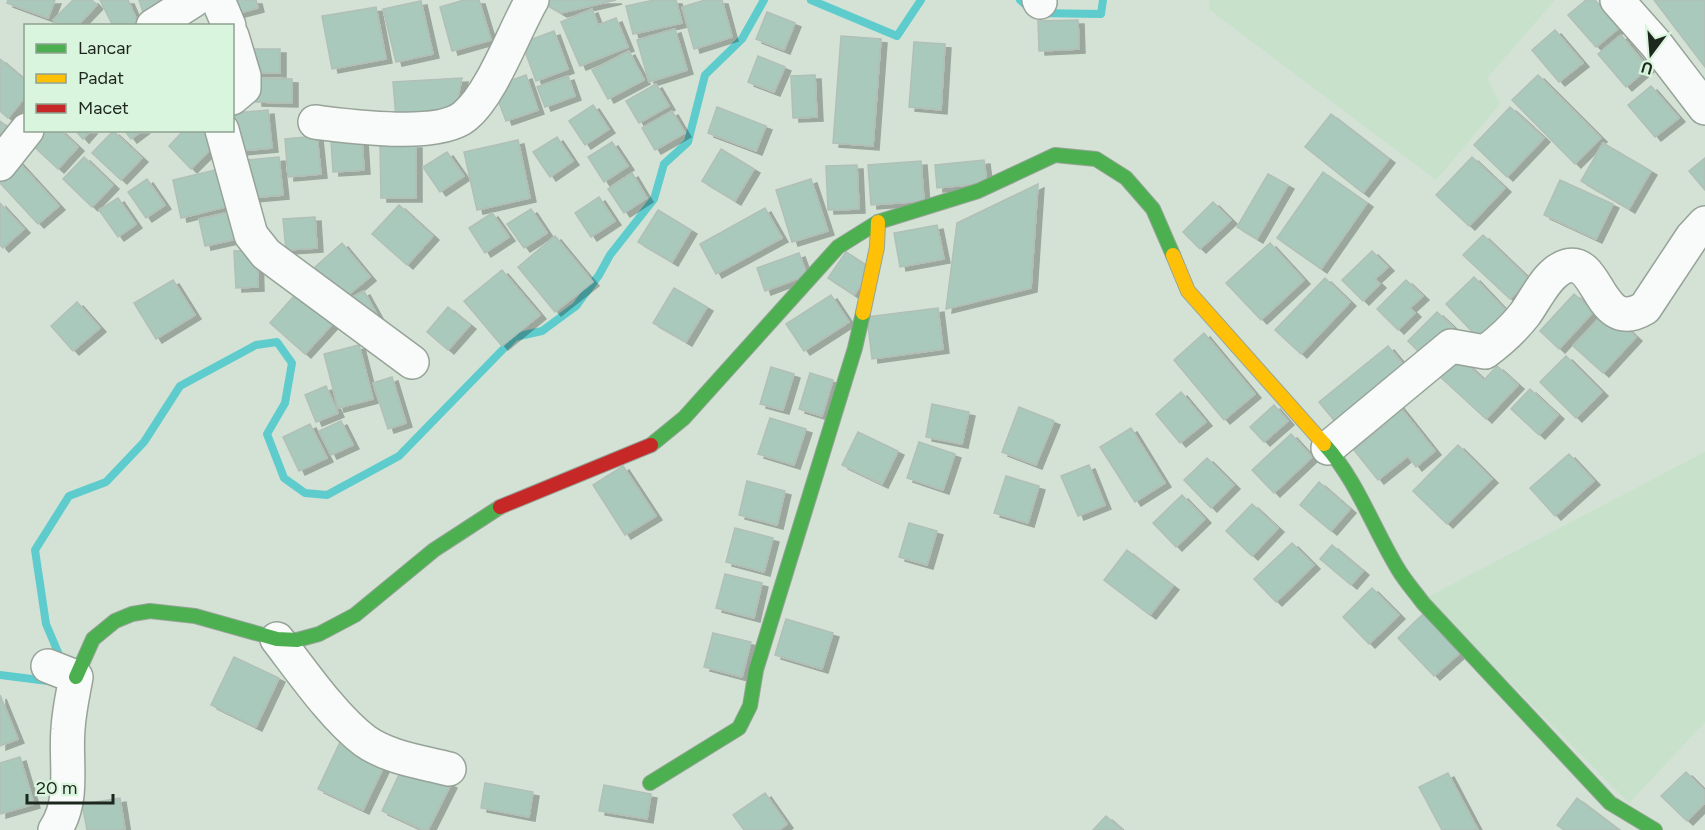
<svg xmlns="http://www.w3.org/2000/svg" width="1705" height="830" viewBox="0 0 1705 830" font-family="Figtree,sans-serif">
	<defs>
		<filter id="shadow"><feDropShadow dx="6" dy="4" stdDeviation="0" flood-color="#0004"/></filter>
	</defs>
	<rect width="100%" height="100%" fill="#d3e2d5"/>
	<!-- built -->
	<path fill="#c7e1cb" d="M1210 0H1555L1487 78 1500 104 1436 180 1209 9Z
		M1705 452V722L1629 803 1426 598Z"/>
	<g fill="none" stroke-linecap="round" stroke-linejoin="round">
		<!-- stream -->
		<path stroke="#5ecccd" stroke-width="8" d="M811 0 897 36 921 0
			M1020 0 1035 13 1101 14 1103 0
			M57 662 60 657 46 624 35 550 69 496 106 482 144 442 180 386 256 345 277 342 292 363 285 403 267 434 284 478 305 493 327 495 399 456 515 337 542 331 576 306 599 275 610 255 654 199 664 164 688 142 705 75 742 39 764 0
			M0 675 48 681 49 679"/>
	</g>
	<!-- building -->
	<path fill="#aac9bd" stroke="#b1bfb7" stroke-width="1.5" filter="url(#shadow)" d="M8 0H55L48 18 7 3Z
		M73 0H92L97 5 77 26H59L53 20Z
		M100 0H128L138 23 132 26H113Z
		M139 0H173L145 18Z
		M232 0H256L258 8 235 14Z
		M464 0H479L491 40 452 51 440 7Z
		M547 0H616L561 13 544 3Z
		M654 0H676L682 23 633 34 626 6Z
		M705 0H722L732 37 694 49 682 7Z
		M1586 0H1595L1619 28 1596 47 1568 15Z
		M1654 0H1705V67Z
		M421 1 433 54 396 62 383 9Z
		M376 7 386 59 332 69 322 16Z
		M592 9 598 25 616 18 628 47 580 66 561 22Z
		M767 12 795 23 784 50 756 39Z
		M1078 20 1079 49 1039 51 1038 21Z
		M675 29 687 70 649 82 637 40Z
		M1555 30 1583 63 1559 82 1532 50Z
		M554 31 568 69 536 81 522 43Z
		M1621 35 1648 68 1626 87 1598 54Z
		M841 36 881 39 873 146 833 143Z
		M914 42 945 44 941 110 909 107Z
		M244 49H280V73H244Z
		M629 51 644 80 608 99 592 70Z
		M758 56 785 67 774 92 748 82Z
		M0 59 26 81V96L8 118 0 111Z
		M526 75 538 110 506 121 493 87Z
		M815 75 817 117 793 118 791 76Z
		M1538 75 1601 138 1575 164 1512 100Z
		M568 76 575 96 545 107 537 87Z
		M256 78 292 79V103L256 102Z
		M462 78 454 115 396 118 393 82Z
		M656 84 669 106 639 123 626 101Z
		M1651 86 1679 118 1655 137 1628 105Z
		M593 105 609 129 585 145 569 121Z
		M717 107 766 126 756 151 708 133Z
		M1510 107 1544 138 1507 177 1474 145Z
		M268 110 272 148 239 151 235 113Z
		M672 111 685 133 655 150 642 128Z
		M1331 114 1389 159 1363 193 1305 147Z
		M0 121 10 129 0 142Z
		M38 130H60L78 147 58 169 28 141Z
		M75 130H91L83 139Z
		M124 130H143L131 139Z
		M184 130H203L216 144 191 169 169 146Z
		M113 131 142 158 121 180 92 153Z
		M317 136 321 174 288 177 285 139Z
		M557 137 573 161 550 177 533 152Z
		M362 138 364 170 333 172 331 140Z
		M518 140 530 198 477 210 464 152Z
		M612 142 628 166 604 182 588 157Z
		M1603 143 1651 171 1629 209 1581 181Z
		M380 144H416V198H381Z
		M721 149 754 169 735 201 702 181Z
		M447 152 464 176 440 192 423 167Z
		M14 157 59 206 38 224 0 183V170Z
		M84 157 113 185 92 207 63 179Z
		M279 157 283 195 251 198 247 160Z
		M1472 157 1505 188 1469 226 1436 195Z
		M1705 158V190L1689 171Z
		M984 160 987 183 937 188 935 165Z
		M921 161 924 201 871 205 868 165Z
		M857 165 859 209 828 210 826 166Z
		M228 167 237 204 181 218 173 180Z
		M1323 172 1367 203 1321 269 1277 238Z
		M632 173 647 198 624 213 608 189Z
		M1268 174 1288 185 1257 239 1237 227Z
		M147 179 165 205 146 218 128 192Z
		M811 179 828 231 792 242 776 190Z
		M1560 180 1613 204 1596 239 1544 215Z
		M1038 184 1031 288 946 309 957 223Z
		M599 197 615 221 591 237 575 213Z
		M118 198 136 224 118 237 99 210Z
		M1213 202 1231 220 1200 249 1183 232Z
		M0 203 24 229 3 248 0 245Z
		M399 205 433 236 407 265 372 234Z
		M765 208 782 238 716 274 700 244Z
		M531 209 547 233 524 248 507 224Z
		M658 210 691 230 672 262 638 242Z
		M235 211 241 238 205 246 199 219Z
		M492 213 509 237 485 253 469 228Z
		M315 217 317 248 286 250 283 219Z
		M937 225 944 259 900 267 894 233Z
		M1483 235 1529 279 1510 299 1463 255Z
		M555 236 593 282 555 312 518 267Z
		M342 243 370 277 342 300 315 267Z
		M1270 243 1304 280 1261 320 1226 283Z
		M257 250 258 287 236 288 234 251Z
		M1372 251 1388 267 1375 279 1380 284 1363 301 1342 280Z
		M846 252 872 269 854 295 828 278Z
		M799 253 807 275 765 291 757 268Z
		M502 270 540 315 502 346 464 301Z
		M1474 277 1509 314 1481 341 1446 304Z
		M1325 278 1350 302 1301 354 1275 330Z
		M173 280 195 315 156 339 134 303Z
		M1406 280 1423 296 1410 308 1415 313 1398 330 1377 309Z
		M302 287 337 319 305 354 270 323Z
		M674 288 707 307 686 342 653 323Z
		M364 291 381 322 343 302Z
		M1574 294 1594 311 1559 349 1540 331Z
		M831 295 849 322 804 351 786 324Z
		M77 302 100 328 73 351 51 326Z
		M448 307 470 325 448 350 427 332Z
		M938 308 943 349 872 359 867 317Z
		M1607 310 1636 337 1603 373 1573 346Z
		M1437 312 1454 328 1441 340 1429 362 1408 341Z
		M1204 333 1255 394 1224 420 1174 360Z
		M359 345 373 399 338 408 324 354Z
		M1388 346 1411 374 1342 430 1319 402Z
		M1454 352 1484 380 1497 366 1518 385 1486 419 1435 372Z
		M1566 356 1602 392 1576 418 1540 382Z
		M771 367 794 374 783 410 760 404Z
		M810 373 833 380 822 416 799 409Z
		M392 377 406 423 388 429 373 383Z
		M326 386 338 413 316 422 305 395Z
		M1530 389 1558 415 1539 435 1511 409Z
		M1181 392 1206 422 1180 443 1156 414Z
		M1396 402 1435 451 1416 467 1408 456 1378 480 1354 450 1385 425 1378 416Z
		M932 404 969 412 962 444 926 437Z
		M1274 405 1288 421 1264 442 1250 427Z
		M1019 407 1054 421 1036 465 1002 452Z
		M770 418 806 429 794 465 758 454Z
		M341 421 353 445 331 455 319 431Z
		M310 424 327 458 299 471 283 437Z
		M1131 428 1165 483 1135 502 1100 447Z
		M858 432 898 451 882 484 842 465Z
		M1291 434 1312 457 1274 493 1252 470Z
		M919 442 955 454 943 490 907 478Z
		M1458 445 1492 479 1447 524 1413 491Z
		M1569 454 1594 481 1555 516 1530 488Z
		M1207 458 1234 485 1211 508 1184 480Z
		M1089 465 1105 505 1078 516 1061 476Z
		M623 466 656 516 625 535 593 485Z
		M1006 476 1039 486 1028 523 994 513Z
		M747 481 785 491 777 525 739 515Z
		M1319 482 1350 509 1331 531 1300 505Z
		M1182 495 1205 519 1176 547 1153 523Z
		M1252 504 1278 528 1252 556 1226 531Z
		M909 523 937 531 927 565 899 557Z
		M735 528 773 538 764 572 726 562Z
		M1292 543 1314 565 1276 602 1254 579Z
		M1332 545 1363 571 1351 585 1320 559Z
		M1127 550 1173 586 1150 615 1104 580Z
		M725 574 762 583 754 618 716 608Z
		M1372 588 1399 615 1369 644 1343 617Z
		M1424 613 1461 652 1434 676 1398 638Z
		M786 619 833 633 822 669 775 655Z
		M713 633 751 642 742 677 704 667Z
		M234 657 279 678 256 727 211 705Z
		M0 695 18 739 0 746Z
		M341 740 386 762 363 810 318 789Z
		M20 757 34 804 0 814V763Z
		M405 762 451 784 428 830H423L382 811Z
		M1686 772 1705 791V803L1687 821 1661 796Z
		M1448 773 1478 830H1442L1419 787Z
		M485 783 533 792 529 817 481 808Z
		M604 785 651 794 647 819 599 811Z
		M765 793 787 824 779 830H744L733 815Z
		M120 798 125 830H87L82 804Z
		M1577 798 1619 830H1564L1557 825Z
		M1106 816 1122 830H1093Z"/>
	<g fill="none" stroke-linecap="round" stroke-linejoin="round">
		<defs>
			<path id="street" d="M218 0 229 26
				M1039 0 1040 2
				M1617 0 1656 44 1705 108
				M153 26 194 0
				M232 36 244 76V88L232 98
				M315 122C349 126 438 139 465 116 492 94 514 31 532 0
				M222 130 251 235 266 254 412 362
				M0 164 27 130
				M1328 448 1451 346 1485 352C1499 342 1514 328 1525 314 1536 299 1548 271 1567 266 1600 257 1598 336 1645 308L1692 237 1705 223
				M277 639C301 670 334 718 365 741 389 758 422 762 449 769
				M48 666 76 677C73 694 69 711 68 729 65 763 75 800 55 830"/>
			<path id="fast" d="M1324 444C1357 480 1373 528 1398 569 1405 581 1415 592 1423 603L1610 803 1655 830
				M651 445 684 418 838 247 878 222 978 191 1055 155 1096 159 1126 178 1153 209 1173 255
				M76 677 93 639 115 621 132 614 150 611 195 616 277 639 297 640 319 634 355 615 434 550 500 507
				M650 783 739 728 750 706 756 670 855 348 863 313"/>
			<path id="slow" d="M1173 255 1188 291 1324 444
				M863 313 877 247 878 222"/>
			<path id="jam" d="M500 507 651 445"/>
		</defs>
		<!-- street casing -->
		<use href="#street" stroke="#97a398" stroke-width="36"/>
		<!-- fast casing -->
		<use href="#fast" stroke="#97a398" stroke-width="16"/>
		<!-- slow casing -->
		<use href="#slow" stroke="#97a398" stroke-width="16"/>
		<!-- jam casing -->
		<use href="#jam" stroke="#97a398" stroke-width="16"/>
		<!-- street -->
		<use href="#street" stroke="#f8fbf9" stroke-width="33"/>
		<!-- fast -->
		<use href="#fast" stroke="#4caf50" stroke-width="14"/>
		<!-- slow -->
		<use href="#slow" stroke="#ffc107" stroke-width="14"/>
		<!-- jam -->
		<use href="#jam" stroke="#c62828" stroke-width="14"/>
	</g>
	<!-- legend -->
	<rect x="24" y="24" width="210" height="108" fill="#daf5dd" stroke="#8ea391" stroke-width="1.5"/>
	<rect x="36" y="44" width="30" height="9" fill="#4caf50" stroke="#8ea391" stroke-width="1.5"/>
	<text x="78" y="54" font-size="18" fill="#1d271e">Lancar</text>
	<rect x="36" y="74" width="30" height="9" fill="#ffc107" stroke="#8ea391" stroke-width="1.5"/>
	<text x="78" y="84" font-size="18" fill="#1d271e">Padat</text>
	<rect x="36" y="104" width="30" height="9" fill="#c62828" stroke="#8ea391" stroke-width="1.5"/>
	<text x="78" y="114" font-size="18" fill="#1d271e">Macet</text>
	<!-- north arrow -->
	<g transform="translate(1651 54) rotate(196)" stroke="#daf5dd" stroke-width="4.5" paint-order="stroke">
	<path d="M0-4.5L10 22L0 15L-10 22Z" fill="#1d271e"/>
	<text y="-9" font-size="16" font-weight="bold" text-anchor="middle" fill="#1d271e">U</text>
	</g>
	<!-- scale -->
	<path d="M27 794v9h86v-9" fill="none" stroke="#1d271e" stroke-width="3"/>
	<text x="36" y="794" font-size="18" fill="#1d271e" stroke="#daf5dd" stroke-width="4.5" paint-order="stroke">20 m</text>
</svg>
